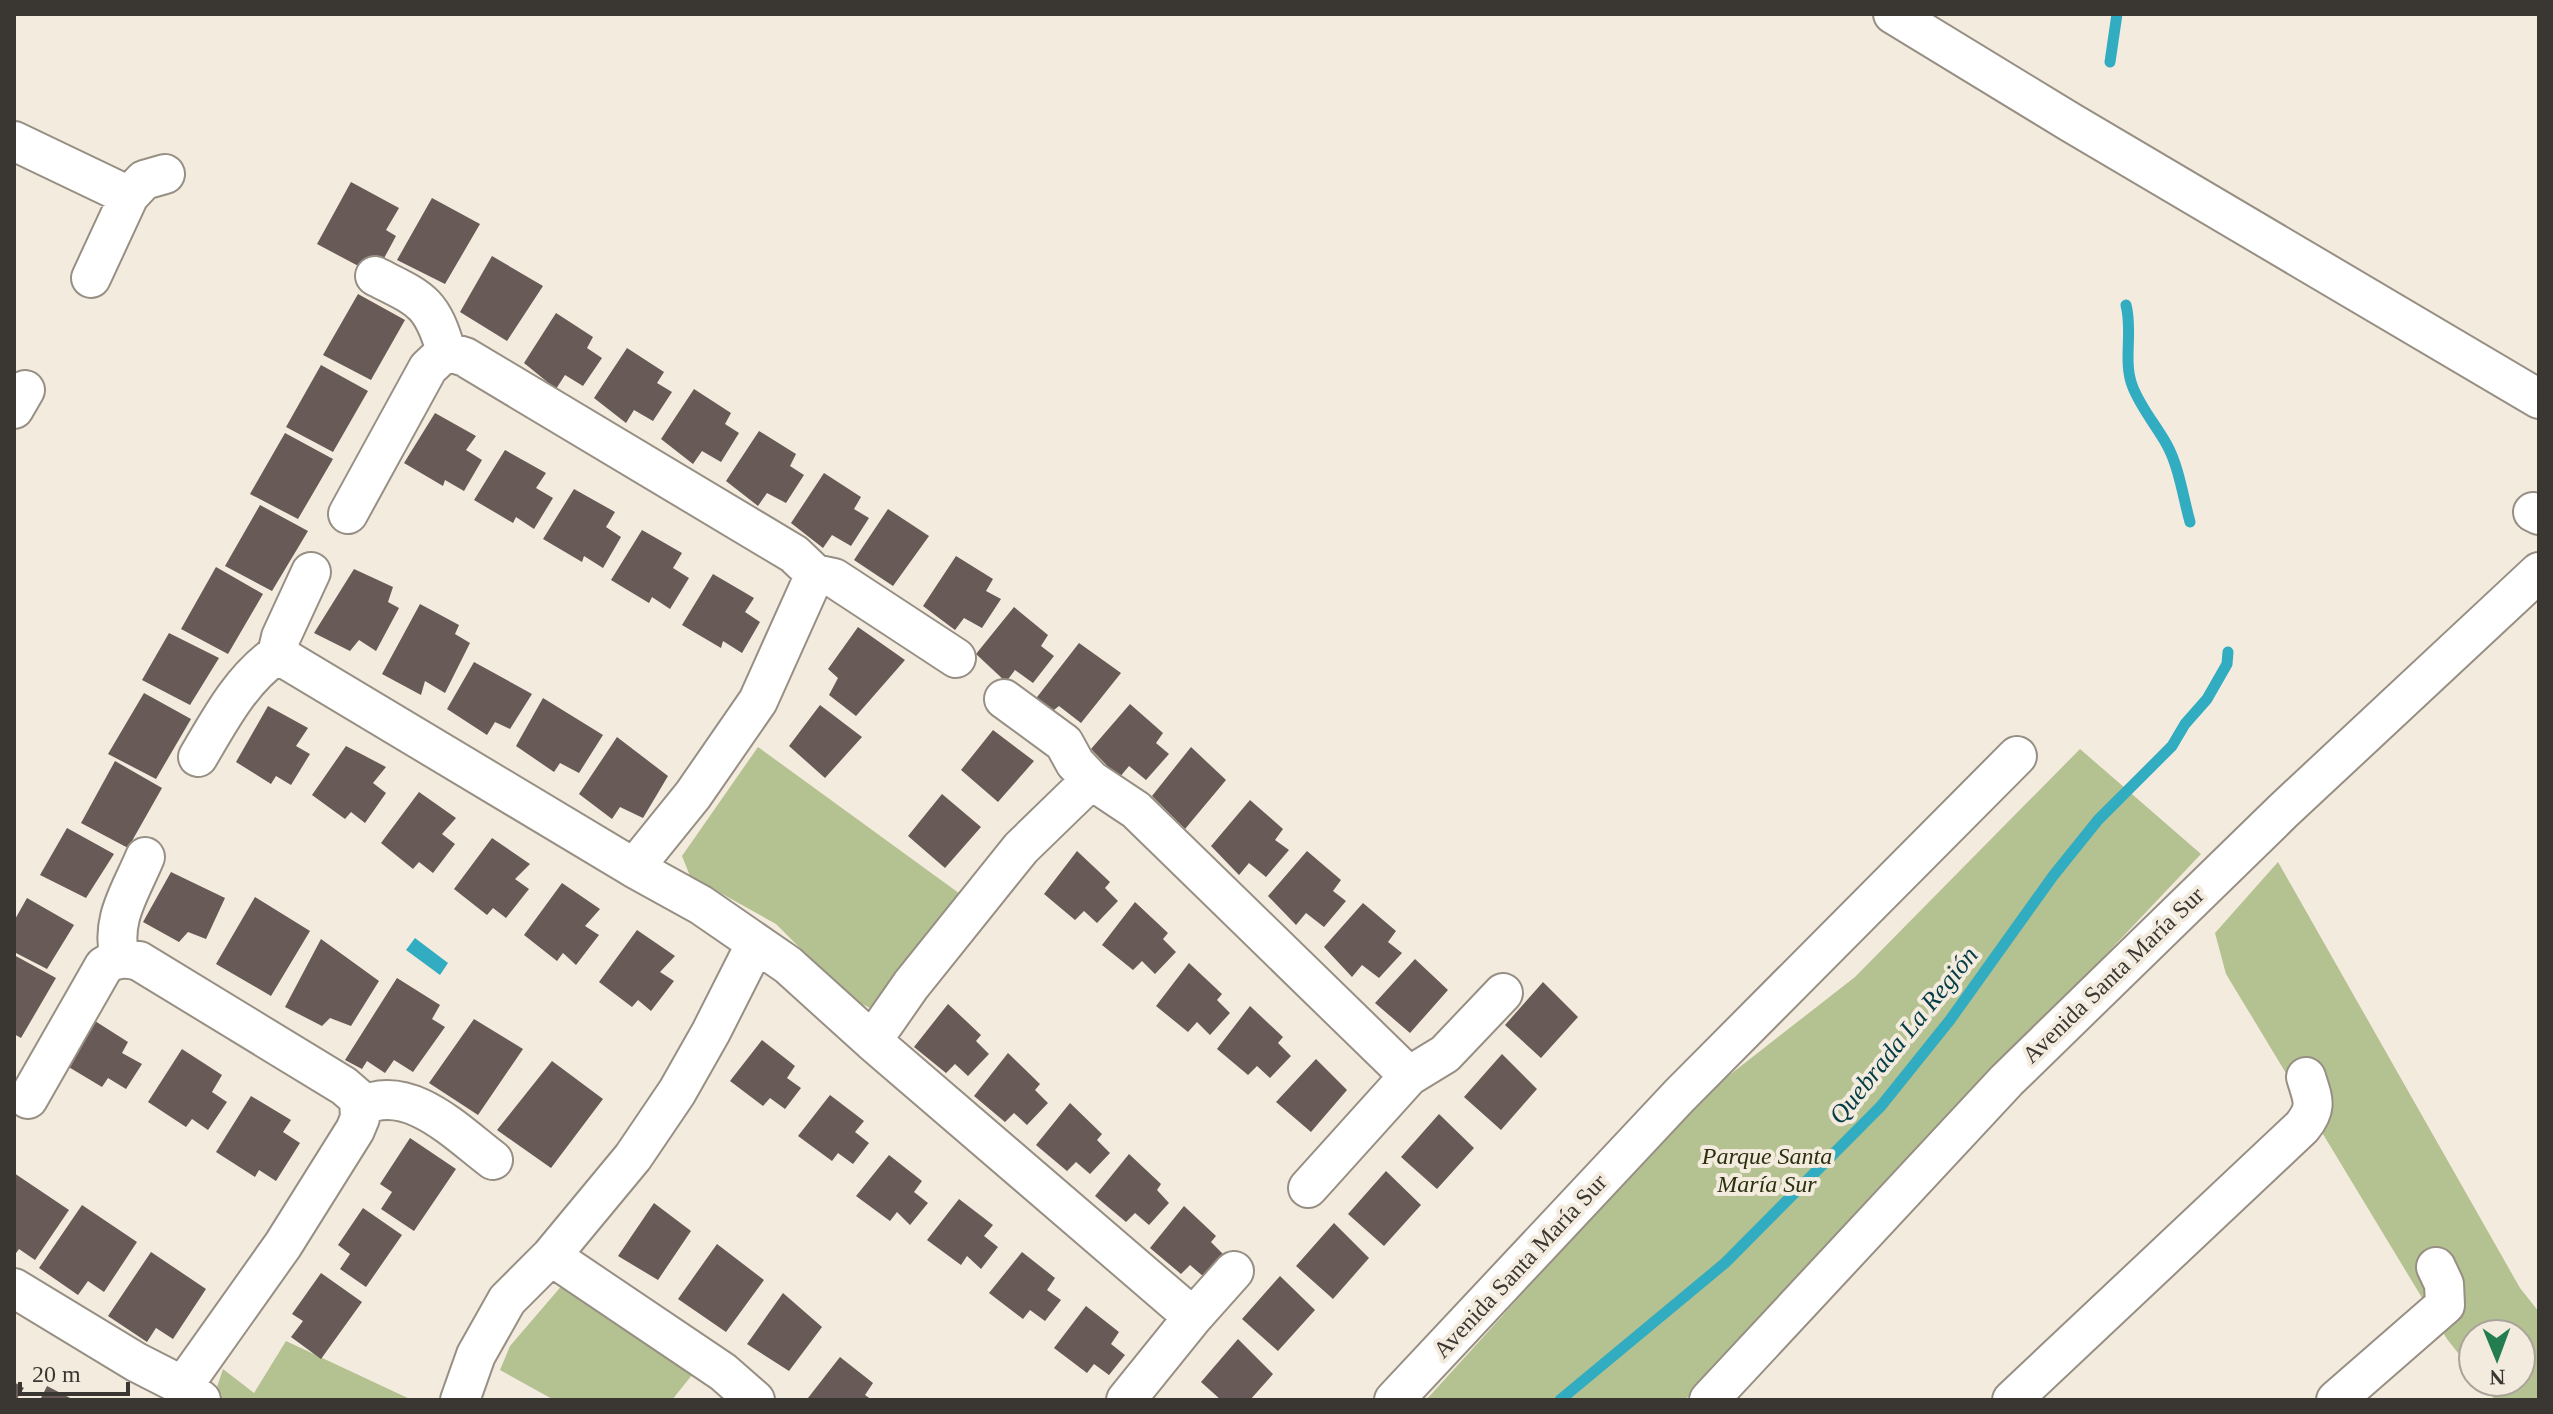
<svg xmlns="http://www.w3.org/2000/svg" width="2553" height="1414" viewBox="0 0 2553 1414" font-family="Georgia,serif">
	<rect width="100%" height="100%" fill="#f4ebdf"/>
	<!-- green -->
	<path fill="#b4c190" d="M758 747 967 899 878 1012 856 1001 820 968 776 924 690 876 682 856Z
		M2080 749 2201 854 1685 1400H1426L1700 1098 1855 977Z
		M2278 862 2520 1288 2539 1312V1400H2495L2481 1382H2521V1334H2473V1372L2447 1339 2226 974 2215 933Z
		M564 1283 696 1370 672 1400H554L500 1370 510 1346Z
		M286 1341 412 1400H222L215 1393 223 1369 254 1393Z"/>
	<!-- water -->
	<path fill="#31acc0" d="M415 938 448 963 440 975 406 950Z"/>
	<g fill="none" stroke-linecap="round" stroke-linejoin="round">
		<!-- stream -->
		<path stroke="#31acc0" stroke-width="11" d="M2110 62 2117 14
			M2126 305C2133 331 2123 360 2132 385 2140 407 2156 425 2167 445 2179 467 2183 497 2190 522
			M1560 1400 1725 1263 1881 1106 1950 1020 2053 876 2098 820 2172 746 2185 724 2207 699 2227 664 2228 652"/>
	</g>
	<!-- building -->
	<path fill="#685a57" d="M351 182 399 208 386 230 396 236 382 262 370 256 364 269 317 244Z
		M432 198 480 224 445 284 397 260Z
		M492 256 543 286 507 341 460 312Z
		M358 294 405 320 371 380 323 355Z
		M556 313 593 337 587 348 602 358 583 386 565 375 556 389 524 363Z
		M627 348 664 372 657 383 672 392 653 421 634 410 626 423 594 398Z
		M321 365 368 391 333 452 286 427Z
		M694 389 731 413 725 424 739 433 721 462 702 451 693 464 661 439Z
		M435 413 476 436 466 450 482 460 464 491 445 480 443 486 404 463Z
		M759 431 796 454 790 466 804 475 786 503 767 493 758 506 726 481Z
		M285 433 333 459 298 519 250 494Z
		M505 450 546 473 536 488 553 498 534 529 516 517 513 523 474 500Z
		M824 473 861 497 854 509 869 518 851 546 832 535 823 548 791 523Z
		M574 489 615 512 606 527 621 537 603 568 584 556 582 562 543 539Z
		M260 505 308 531 272 591 225 566Z
		M888 509 929 536 893 586 854 560Z
		M642 530 682 553 673 568 689 578 670 609 652 597 649 603 611 580Z
		M956 556 993 579 986 591 1001 599 982 628 964 618 955 630 923 606Z
		M216 567 263 594 228 654 181 629Z
		M354 569 393 587 388 602 399 608 376 651 359 640 350 651 314 633Z
		M713 574 754 598 745 612 760 622 742 653 723 641 721 648 682 625Z
		M420 604 459 625 455 634 470 643 445 693 425 681 421 695 382 674Z
		M1014 607 1048 635 1041 646 1054 656 1033 683 1015 670 1006 682 976 654Z
		M858 627 905 660 856 716 829 695 838 678 828 669Z
		M169 633 219 658 190 705 142 680Z
		M1079 643 1121 673 1081 723 1059 706 1050 713 1034 701Z
		M474 662 532 694 510 729 495 722 487 735 447 709Z
		M144 693 191 719 156 779 108 754Z
		M543 698 603 735 579 773 560 763 554 772 516 746Z
		M1130 704 1163 733 1156 743 1169 754 1146 780 1129 766 1119 778 1091 749Z
		M820 705 862 737 825 778 789 746Z
		M268 706 308 728 296 746 310 754 291 785 276 776 271 784 236 762Z
		M993 730 1034 761 998 802 961 770Z
		M617 737 668 776 643 818 620 807 612 819 579 794Z
		M346 746 386 767 373 783 386 793 365 823 351 812 345 819 312 795Z
		M1191 747 1226 780 1185 829 1152 796Z
		M115 761 162 788 128 848 81 823Z
		M419 792 456 818 442 834 455 844 433 873 419 862 413 869 381 843Z
		M942 794 981 827 945 868 908 836Z
		M1250 800 1283 829 1275 840 1289 850 1266 877 1249 863 1239 875 1211 846Z
		M67 828 114 854 86 898 40 875Z
		M492 838 530 864 515 879 529 889 506 918 493 908 487 915 454 889Z
		M1077 851 1110 882 1105 888 1118 901 1097 923 1084 911 1075 920 1044 894Z
		M1307 851 1341 880 1333 891 1346 901 1324 927 1306 913 1296 925 1268 896Z
		M171 872 225 898 206 939 188 932 179 942 143 922Z
		M562 883 600 909 585 926 599 935 576 965 563 953 557 961 524 935Z
		M255 897 310 931 271 996 216 964Z
		M27 898 74 925 47 969 14 952V921Z
		M1135 902 1168 933 1163 939 1176 952 1155 974 1142 961 1133 970 1102 945Z
		M1363 903 1396 931 1388 942 1402 953 1379 978 1362 965 1352 977 1324 947Z
		M637 930 675 956 660 972 674 981 651 1011 638 1000 632 1007 599 982Z
		M321 939 379 981 351 1026 330 1018 322 1026 285 1007Z
		M14 955 56 978 21 1038 14 1034Z
		M1415 959 1448 990 1410 1033 1375 1003Z
		M1189 963 1222 994 1217 1000 1230 1013 1210 1035 1197 1022 1188 1032 1156 1006Z
		M397 978 440 1005 432 1019 445 1027 413 1072 394 1060 385 1073 367 1061 362 1069 345 1060Z
		M1543 982 1578 1017 1541 1058 1505 1025Z
		M948 1004 981 1035 976 1041 989 1054 968 1076 955 1064 946 1073 914 1047Z
		M1250 1006 1283 1037 1278 1043 1291 1056 1270 1078 1257 1066 1248 1075 1217 1049Z
		M474 1019 523 1049 478 1115 429 1083Z
		M95 1021 128 1042 122 1053 142 1064 126 1089 108 1078 102 1087 67 1066Z
		M762 1040 795 1066 787 1078 801 1088 785 1109 770 1098 763 1106 730 1081Z
		M182 1049 222 1075 212 1092 227 1102 208 1130 192 1119 186 1127 148 1102Z
		M1008 1053 1040 1084 1035 1090 1048 1103 1027 1125 1014 1113 1005 1122 974 1096Z
		M1502 1054 1537 1089 1501 1130 1464 1097Z
		M1316 1059 1347 1090 1311 1132 1276 1102Z
		M552 1061 603 1099 551 1168 497 1130Z
		M830 1095 864 1121 855 1132 869 1143 853 1164 838 1153 832 1161 798 1136Z
		M251 1096 291 1120 283 1132 300 1143 276 1181 259 1170 255 1177 216 1152Z
		M1070 1103 1102 1134 1097 1140 1110 1153 1090 1174 1076 1162 1067 1171 1036 1145Z
		M1439 1114 1474 1148 1437 1189 1401 1157Z
		M410 1138 456 1169 414 1231 381 1209 392 1192 380 1184Z
		M1129 1154 1161 1184 1157 1190 1169 1203 1149 1225 1135 1213 1126 1222 1095 1196Z
		M889 1155 922 1181 914 1192 928 1203 910 1225 897 1212 890 1221 856 1196Z
		M1386 1171 1421 1205 1384 1246 1348 1214Z
		M14 1173 69 1210 35 1260 19 1249 14 1256Z
		M959 1199 993 1225 984 1236 998 1247 981 1269 967 1256 961 1265 927 1240Z
		M654 1203 691 1231 658 1280 618 1256Z
		M82 1205 137 1242 104 1292 88 1281 78 1295 39 1268Z
		M1184 1206 1216 1236 1211 1242 1224 1255 1204 1277 1190 1265 1181 1274 1150 1248Z
		M363 1208 402 1235 366 1287 340 1269 350 1254 338 1245Z
		M1334 1223 1369 1258 1333 1299 1296 1266Z
		M717 1244 764 1280 726 1332 678 1299Z
		M151 1252 206 1289 173 1339 156 1328 147 1342 108 1316Z
		M1022 1252 1055 1278 1047 1290 1061 1300 1045 1321 1030 1310 1023 1319 989 1293Z
		M321 1273 362 1302 321 1359 291 1337 303 1321 292 1314Z
		M1280 1276 1315 1310 1278 1351 1242 1319Z
		M783 1293 822 1327 789 1371 747 1344Z
		M1086 1306 1119 1332 1111 1344 1125 1355 1109 1375 1094 1364 1087 1373 1054 1348Z
		M1238 1339 1273 1374 1250 1400H1221L1201 1382Z
		M840 1357 873 1383 865 1395 872 1400 808 1398Z
		M14 1382 24 1388 16 1400H14Z
		M47 1386 74 1400H40Z"/>
	<g fill="none" stroke-linecap="round" stroke-linejoin="round">
		<defs>
			<path id="street" d="M1893 14 2070 122 2539 399
				M14 141 129 196
				M375 276C420 299 431 300 446 351
				M91 278 129 196 144 180 165 174
				M446 351 465 357 794 554 815 574 758 701 693 795 634 868
				M14 409 25 390
				M2533 512 2539 515
				M348 514 428 368 446 351
				M815 574 834 578 956 658
				M277 654 634 868 701 905 788 965 872 1041 1193 1317
				M1004 699 1064 743 1075 763 1091 780 1136 810 1409 1076
				M198 757C221 718 240 681 277 654L281 637 311 572
				M120 959C110 920 130 893 145 857
				M872 1041 911 985 1021 848 1091 780
				M28 1099 104 966C115 958 125 957 139 961L344 1086 359 1099 360 1118 355 1130 283 1245 183 1386
				M360 1107C408 1081 457 1133 493 1160
				M1308 1188 1409 1076 1445 1054 1503 993
				M551 1256 723 1372 755 1400
				M14 1288 136 1362 183 1386 201 1400
				M460 1400 476 1355 507 1300 551 1256 633 1157 677 1092 711 1032 756 943
				M1126 1400 1193 1317 1234 1271
				M1394 1400 1679 1096 2017 756
				M1709 1400 2007 1080 2283 811 2539 572
				M2012 1400 2302 1127C2318 1107 2313 1100 2306 1077
				M2336 1400 2445 1305 2444 1284 2436 1267"/>
		</defs>
		<!-- street casing -->
		<use href="#street" stroke="#978f83" stroke-width="42"/>
		<!-- street -->
		<use href="#street" stroke="#fff" stroke-width="38"/>
	</g>
	<g text-anchor="middle" stroke-width="8" stroke-linejoin="round" paint-order="stroke">
		<!-- street labels -->
		<g font-size="24" fill="#3a3732" stroke="#f4ebdf">
			<text transform="translate(2113 975) rotate(-44)" y="8">Avenida Santa María Sur</text>
			<text transform="translate(1520 1266) rotate(-47)" y="8">Avenida Santa María Sur</text>
		</g>
		<!-- park labels -->
		<g font-size="24" font-style="italic" fill="#2a310e" stroke="#f4ebdf">
			<text x="1767" y="1164">Parque Santa<tspan x="1767" dy="28">María Sur</tspan></text>
		</g>
		<!-- water labels -->
		<g font-size="26" font-style="italic" fill="#053d46" stroke="#f4ebdf">
			<text transform="translate(1903 1035) rotate(-51)" y="9">Quebrada La Región</text>
		</g>
	</g>
	<!-- border -->
	<rect width="2553" height="1414" fill="none" stroke="#3a3732" stroke-width="32"/>
	<!-- north arrow -->
	<g transform="translate(2497 1358) rotate(179)"><circle r="38" fill="#f4ebdf" stroke="#aaa39a" stroke-width="2"/>
	<path d="M0-6L14 30L0 20L-14 30Z" fill="#237d51"/>
	<text y="-12" font-size="22" font-weight="bold" text-anchor="middle" fill="#3a3732">N</text>
	</g>
	<!-- scale -->
	<path d="M20 1382v12h108v-12" fill="none" stroke="#3a3732" stroke-width="4"/>
	<text x="32" y="1382" font-size="24" fill="#3a3732" stroke="#f4ebdf" stroke-width="6" paint-order="stroke">20 m</text>
</svg>
